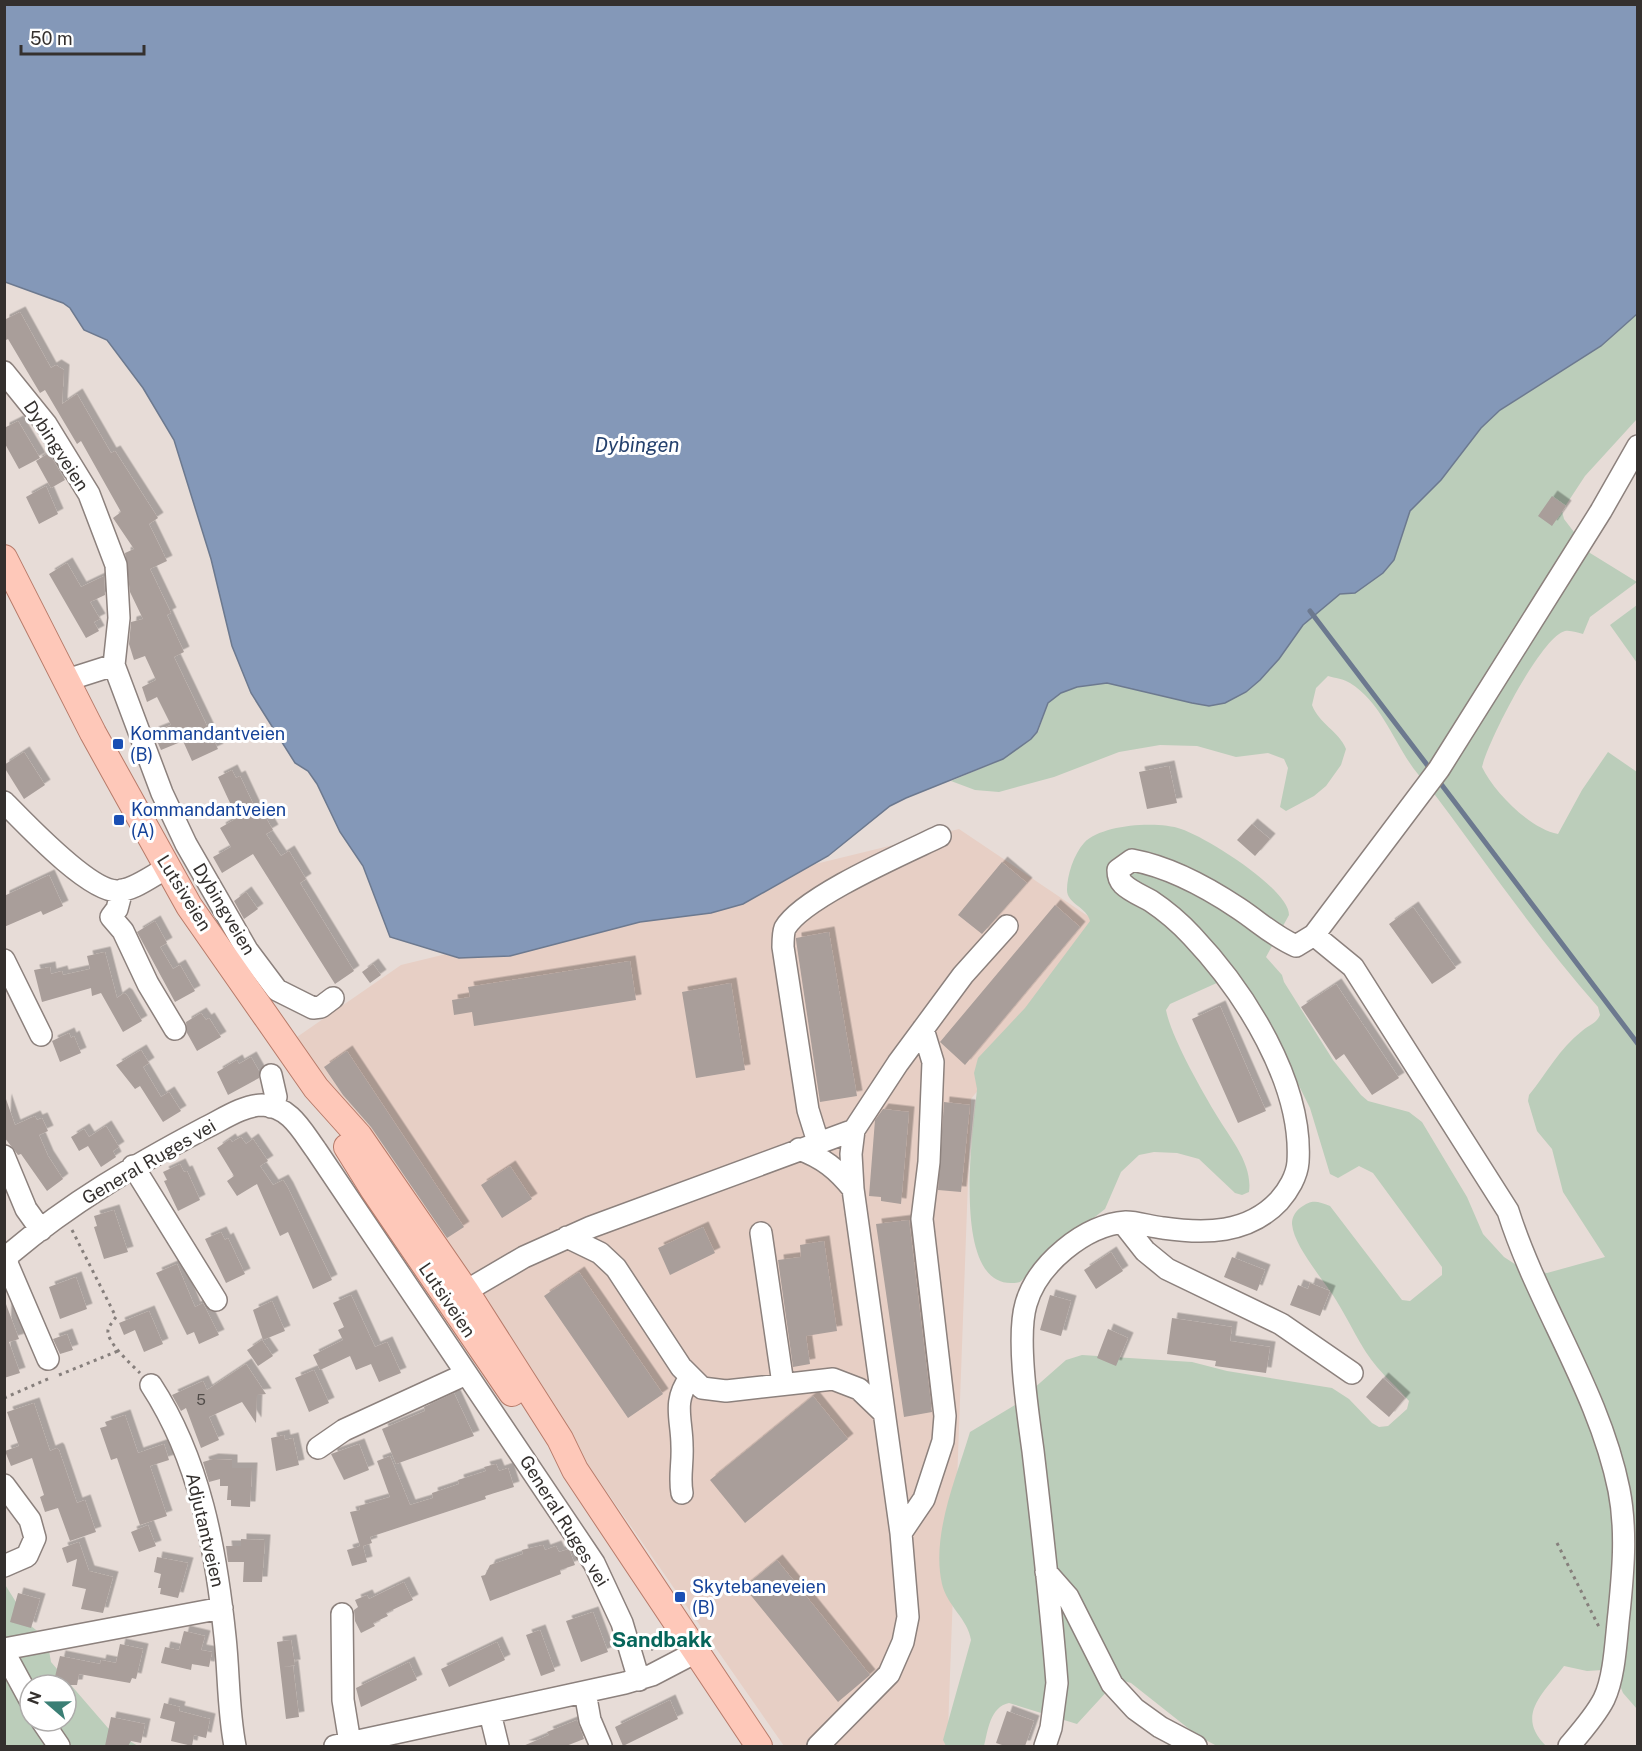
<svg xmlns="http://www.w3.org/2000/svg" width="1642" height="1751" viewBox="0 0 1642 1751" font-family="'Public Sans',sans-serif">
	<defs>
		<filter id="shadow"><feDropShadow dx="5.5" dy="-5.5" stdDeviation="0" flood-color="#0004"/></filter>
	</defs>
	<rect width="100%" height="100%" fill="#e7dcd7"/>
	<!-- commercial -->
	<path fill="#e7cfc5" d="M959 829 1107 929 971 1099 948 1730 975 1746H784L435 1245 297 1037 401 965Z"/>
	<!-- green -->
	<path fill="#bbcdba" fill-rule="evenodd" d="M1637 314V419L1585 476 1562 511 1564 519 1590 553 1637 582 1590 617 1583 634C1578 633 1571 630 1565 631 1541 637 1488 741 1482 767 1494 792 1530 829 1558 834L1582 790 1608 752 1637 772V1709L1623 1693 1617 1678 1603 1670 1587 1671 1564 1666C1543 1694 1515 1715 1546 1746H1217L1198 1736 1131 1683 1124 1681 1110 1688 1077 1724 1009 1703C990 1707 988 1730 984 1746H946L943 1740 971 1640C968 1619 947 1606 942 1584 931 1535 956 1479 970 1432L1015 1405 1066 1360 1082 1355 1192 1362 1227 1371 1332 1388 1349 1399 1372 1423 1379 1427 1388 1426 1407 1409 1409 1401C1399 1389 1387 1379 1377 1367 1360 1347 1350 1322 1336 1300 1324 1280 1294 1247 1292 1224 1292 1217 1295 1212 1300 1208 1312 1199 1317 1201 1330 1206L1402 1300 1410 1301 1442 1275V1267L1373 1173 1359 1166 1338 1178 1330 1174 1310 1108 1264 1015 1219 982 1170 1004 1166 1010C1171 1037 1202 1091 1217 1116 1230 1138 1253 1164 1249 1192L1242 1195 1235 1193 1199 1159 1177 1153 1154 1152 1139 1155 1121 1172 1105 1209 1067 1239 1020 1282C947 1298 974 1125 977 1089L974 1073 978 1058 1025 1008 1090 921C1087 907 1067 904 1067 890 1067 875 1074 854 1084 843 1102 824 1158 821 1181 829 1206 837 1289 889 1289 915L1266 957 1282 975 1284 982 1333 1060 1361 1095 1368 1101 1409 1112 1422 1122 1467 1197 1483 1234 1504 1257 1524 1270 1547 1273 1605 1257 1563 1192 1552 1149 1537 1131 1528 1101 1529 1095C1547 1073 1559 1049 1582 1031 1589 1025 1596 1024 1600 1015L1598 1007C1536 937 1483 858 1426 783 1397 755 1386 705 1350 683 1344 679 1335 678 1328 676L1316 688 1312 705C1319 724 1339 731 1346 749L1341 765 1326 786 1314 796 1286 811 1280 807 1288 768 1284 759 1268 753 1236 757 1197 746 1160 745 1119 752 1054 777 999 792 975 790 951 781 1003 759 1031 739 1038 732 1048 703 1061 693 1077 687 1107 683 1125 685 1209 706 1246 692 1279 659 1303 625 1340 594 1355 593 1383 573 1394 560 1410 511 1441 480 1481 428 1500 410 1601 346Z
		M1637 605V663L1610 625Z
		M4 1583 31 1626 41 1634 48 1645 51 1662 108 1728 138 1746H5ZM30 1685H66V1721H30Z"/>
	<!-- water -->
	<path fill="#8498b8" stroke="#6c798f" stroke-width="1.5" d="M5 4 1637 5V314L1601 346 1500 410 1481 428 1441 480 1410 511 1394 560 1383 573 1355 593 1340 594 1303 625 1279 659 1260 680 1246 692 1225 703 1209 706 1192 703 1107 683 1077 687 1061 693 1048 703 1037 732 1031 739 1003 759 906 798 890 806 828 856 743 904 711 913 640 922 510 956 459 958 390 937 363 866 340 832 317 784 308 771 295 763 251 693 232 646 211 559 174 440 143 388 107 340 84 330 70 308 63 303 5 282Z"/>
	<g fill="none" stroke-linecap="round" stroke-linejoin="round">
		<!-- stream -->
		<path stroke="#6c798f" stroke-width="5" d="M1310 611 1431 770
			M1438 780 1638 1044"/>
	</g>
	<!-- building -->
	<path fill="#a99e9a" filter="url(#shadow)" d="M20 312 51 368 56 365 64 370 62 404 77 394 111 453 115 451 158 518 149 524 167 561 150 569 171 613 167 615 184 652 174 657 218 749 192 761 183 741 161 750 153 732 171 725 157 697 147 702 142 687 156 680 145 656 134 660 129 644 131 622 143 619 130 592 125 553 134 549 113 518 121 512 81 441 77 444 45 390 40 393 8 339 4 341V320Z
		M18 421 40 458 19 469 4 442V428Z
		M49 453 65 480 51 488 36 461Z
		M46 486 58 514 39 524 26 497Z
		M1552 496 1566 506 1552 526 1538 516Z
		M67 563 81 587 104 576 105 595 90 602 100 619 94 622 99 631 86 638 49 574Z
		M24 752 45 785 24 799 4 767V765Z
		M1169 766 1177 803 1147 809 1139 772Z
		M232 770 236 778 240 776 255 808 259 806 273 830 266 834 281 856 289 851 306 879 300 883 354 971 335 984 253 854 222 873 213 857 231 847 220 828 237 818 218 777Z
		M1252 824 1270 839 1255 856 1237 840Z
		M1002 862 1027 883 982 934 958 915Z
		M49 875 63 906 43 915 41 911 4 927V896Z
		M246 892 258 909 244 919 234 901Z
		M1055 905 1080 927 965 1065 940 1042Z
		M1413 907 1456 968 1432 984 1389 924Z
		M155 921 167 943 160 947 173 969 180 965 195 991 175 1002 137 932Z
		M829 932 857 1096 820 1102 796 940V938Z
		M105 952 117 998 124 993 127 995 142 1021 123 1032 101 993 92 996 91 988 42 1002 34 970 50 967 51 974 62 971 63 975 90 969 87 956Z
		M630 961 636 1000 474 1026 472 1012 454 1015 452 1000 470 997 468 987Z
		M373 964 381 975 370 983 362 972Z
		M731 983 745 1070 696 1078 682 992Z
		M1336 984 1399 1078 1372 1095 1344 1054 1336 1060 1301 1007Z
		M1220 1006 1266 1111 1238 1123 1192 1019Z
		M201 1013 206 1020 209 1018 221 1037 197 1051 187 1033 186 1022Z
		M69 1033 71 1038 74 1036 81 1053 60 1062 52 1041Z
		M141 1050 149 1063 143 1067 161 1097 169 1092 181 1111 163 1122 140 1086 135 1089 116 1065Z
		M347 1051 464 1227 447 1238 371 1127 343 1095 324 1067Z
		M251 1057 259 1071V1078L228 1095 217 1072 237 1060 239 1064Z
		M6 1099 15 1125 35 1116 37 1120 42 1118 48 1131 39 1135 48 1156 63 1179 47 1191 21 1154 18 1155 4 1137Z
		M944 1102 970 1105 961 1192 938 1190Z
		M883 1109 909 1112 901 1204 881 1201V1197L869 1196 875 1120Z
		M106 1126 119 1147 113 1151 116 1157 101 1167 88 1146 79 1151 71 1137 84 1129 89 1137Z
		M241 1137 246 1144 253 1139 268 1161 260 1166 273 1185 283 1180 288 1188 332 1280 313 1289 288 1232 280 1236 257 1184 237 1196 227 1181 234 1176 217 1148 230 1139 232 1142Z
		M180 1164 184 1172 187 1171 200 1200 178 1211 164 1181 167 1180 163 1172Z
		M510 1166 532 1199 502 1218 481 1185Z
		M114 1210 128 1252 104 1259 94 1227 97 1226 94 1216Z
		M909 1220 932 1412 904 1417 876 1224Z
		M703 1227 715 1253 670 1275 658 1248Z
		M221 1232 225 1240 228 1238 245 1274 226 1283 205 1239Z
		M824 1241 837 1331 806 1336 810 1364 793 1367 778 1260 801 1257 800 1245Z
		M1111 1252 1123 1271 1096 1289 1084 1270Z
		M1232 1257 1265 1270 1257 1291 1224 1277Z
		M177 1264 195 1307 203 1303 219 1335 199 1344 194 1332 187 1335 156 1273Z
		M579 1272 663 1394 628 1418 544 1296Z
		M76 1277 87 1309 60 1319 49 1287Z
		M1310 1283 1330 1291 1320 1316 1290 1305 1298 1285 1308 1289Z
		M351 1295 375 1347 387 1342 401 1373 379 1382 371 1364 356 1370 350 1356 320 1370 313 1355 343 1340 338 1330 344 1327 333 1303Z
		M1050 1295 1071 1301 1061 1336 1040 1330Z
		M272 1301 285 1331 263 1340 253 1310Z
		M6 1304 19 1339 9 1342 20 1373 4 1378Z
		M149 1311 163 1344 144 1352 135 1330 124 1335 119 1323Z
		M1172 1318 1232 1327 1230 1341 1270 1347 1266 1373 1215 1366 1216 1361 1167 1354Z
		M1108 1329 1128 1338 1116 1366 1097 1358Z
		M67 1334 73 1350 60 1354 53 1339Z
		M262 1340 273 1356 258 1366 247 1350Z
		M246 1364 266 1394 257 1395 256 1423 242 1402 209 1417 219 1440 201 1448 186 1408 181 1411 172 1395 203 1381 207 1390Z
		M314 1370 329 1403 309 1412 295 1378Z
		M1383 1378 1405 1398 1389 1417 1366 1397Z
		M454 1393 474 1436 396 1464 382 1429 425 1411 424 1407Z
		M813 1396 848 1439 745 1523 710 1480Z
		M34 1403 50 1451 57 1448 59 1450 77 1503 85 1500 96 1532 70 1541 58 1508 45 1512 40 1497 44 1495 32 1458 11 1466 5 1451 19 1446 7 1412Z
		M125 1415 138 1453 164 1444 169 1460 150 1466 167 1516 140 1525 117 1458 111 1460 100 1428 107 1426 105 1422Z
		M284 1435 285 1440 293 1438 299 1465 276 1471 271 1438Z
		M359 1444 369 1470 344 1480 331 1454Z
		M390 1456 410 1505 433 1498 432 1493 459 1484 458 1480 486 1471 484 1467 496 1464 499 1471 508 1468 514 1487 485 1496 486 1499 370 1537 372 1543 363 1546 367 1562 352 1566 347 1550 360 1546 350 1512 360 1510 359 1506 390 1497 377 1461Z
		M213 1459 232 1460V1468H252L250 1507 231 1506V1500H227L228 1486H220V1479L209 1482 203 1462Z
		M148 1525 156 1546 139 1552 131 1532Z
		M241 1539 265 1540 262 1582H243L244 1562H228L226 1546H241Z
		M79 1542 89 1571 113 1577 103 1613 81 1609 86 1589 72 1586 77 1559 67 1563 62 1548Z
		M543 1545 545 1550 556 1546 559 1552 569 1549 575 1565 560 1570 561 1574 490 1601 481 1576 485 1575 490 1565 523 1554 522 1550Z
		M157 1557 188 1563 178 1598 160 1594 161 1588H158L161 1574 154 1572Z
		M777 1560 870 1675 838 1702 744 1587Z
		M404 1582 413 1600 386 1613 388 1616 373 1623 375 1626 361 1633 355 1621 354 1610 358 1607 355 1600 367 1595 369 1599Z
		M18 1593 40 1599 31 1628 10 1622Z
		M593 1612 608 1652 581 1662 566 1621Z
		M540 1630 555 1671 541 1676 526 1635Z
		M184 1631 205 1636 201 1650 212 1652 209 1667 192 1664 191 1670 161 1663 165 1647 179 1650Z
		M291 1640 295 1665 284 1667 293 1666 299 1717 286 1719 277 1642Z
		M497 1642 505 1660 449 1687 441 1669Z
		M120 1644 143 1649 136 1679 132 1678 130 1683 79 1674 77 1685H53L60 1656 100 1664 101 1660 116 1663Z
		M409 1662 417 1680 361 1707 356 1688Z
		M670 1700 678 1719 623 1746 615 1727Z
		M164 1703 180 1707 179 1711 210 1719 206 1738 194 1735 192 1746 171 1741 175 1722 160 1718Z
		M1007 1711 1034 1721 1025 1746H1005L996 1743Z
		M111 1717 145 1724 141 1743 131 1741 128 1746H105Z
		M577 1720 584 1739 566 1746H523L549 1735 547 1732Z"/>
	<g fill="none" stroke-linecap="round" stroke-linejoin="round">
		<defs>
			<path id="minor" d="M4 372 46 424 89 494 116 565 119 618 114 665 162 793 186 844 247 950 277 990 313 1008 321 1007 333 998
				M67 680 114 665
				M4 802C25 823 88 891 117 891 133 891 153 875 167 868
				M122 890 117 909 111 917 123 931 148 984 175 1029
				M1314 935 1353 967 1508 1211C1538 1306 1599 1391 1619 1490 1627 1531 1623 1573 1619 1613 1616 1638 1615 1676 1604 1699 1596 1715 1581 1732 1569 1746
				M4 960 41 1035
				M271 1107 276 1097 271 1075
				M818 1142 808 1110 783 947C783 941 783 933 785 928 803 897 905 853 940 836
				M799 1149C823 1158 837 1169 853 1189L901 1533 908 1617 903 1642 889 1674 818 1746
				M4 1156 26 1209 41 1230
				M133 1166 216 1300
				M853 1189 851 1154 854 1130
				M1123 1223 1145 1251 1167 1269 1281 1324 1352 1373
				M761 1233 783 1384
				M567 1237 600 1253 616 1268 681 1367 702 1388 726 1391 833 1379 859 1389 883 1412
				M454 1298 524 1257 591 1227 854 1130 898 1063 963 975 1007 926
				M48 1359 6 1261 11 1253C70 1203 135 1165 203 1129 220 1121 243 1105 262 1105 290 1106 302 1131 316 1150L594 1563 622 1623 639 1680
				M151 1385C200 1460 216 1550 225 1637 229 1674 228 1710 235 1746
				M318 1448 344 1430 466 1374
				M4 1485 30 1520 35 1538 27 1556 4 1566
				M682 1493C679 1477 683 1463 682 1446 682 1419 672 1402 690 1378
				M901 1533 924 1499 943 1441 945 1416 922 1219 929 1162 933 1062 923 1029
				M1046 1572 1068 1597 1112 1684 1135 1709 1160 1727 1196 1746
				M342 1614 343 1700 350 1743
				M4 1649 222 1608
				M4 1652 30 1700
				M585 1692 590 1720 601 1746
				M490 1713 498 1746
				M42 1721 59 1746
				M335 1746 625 1683 652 1675 698 1651
				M1045 1746 1051 1728 1057 1683C1051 1605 1042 1528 1033 1451 1028 1414 1016 1338 1026 1304 1037 1265 1084 1225 1126 1222 1138 1222 1151 1227 1163 1228 1205 1234 1248 1234 1279 1201 1288 1191 1297 1176 1298 1162 1303 1083 1245 992 1192 936 1180 923 1166 911 1151 901 1142 896 1130 891 1123 884 1119 880 1118 875 1118 870L1132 860C1170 867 1205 886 1238 908 1258 921 1273 936 1296 946L1314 935 1439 769 1601 511 1638 446"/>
			<path id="major" d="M4 558 93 733 189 906 316 1088 359 1136 465 1290 560 1439 575 1470 759 1746
				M347 1147 373 1189 512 1393"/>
		</defs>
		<!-- minor casing -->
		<use href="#minor" stroke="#8c817d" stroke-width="24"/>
		<!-- major casing -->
		<use href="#major" stroke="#b77b6a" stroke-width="28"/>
		<!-- path -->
		<path stroke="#867f7c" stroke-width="3" stroke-dasharray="3 4.5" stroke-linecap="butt" d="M72 1230 116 1317C113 1321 109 1326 108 1330 106 1342 132 1365 140 1373
			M59 1375 118 1351
			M4 1398 50 1378
			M1557 1543 1599 1627
			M648 1641 655 1654"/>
		<!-- minor -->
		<use href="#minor" stroke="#fff" stroke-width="21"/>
		<!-- major -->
		<use href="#major" stroke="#fec8b9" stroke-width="26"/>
	</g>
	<!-- markers -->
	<g fill="#1a4fb4" stroke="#fff" stroke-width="2">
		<rect x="112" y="738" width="12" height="12" rx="3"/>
		<rect x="113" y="814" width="12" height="12" rx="3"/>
		<rect x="674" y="1591" width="12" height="12" rx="3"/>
	</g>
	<g text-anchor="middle" stroke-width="6" stroke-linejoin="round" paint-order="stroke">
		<!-- number labels -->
		<g font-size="15" fill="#514c49">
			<text x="201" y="1405">5</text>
		</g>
		<!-- street labels -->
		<g font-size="18" fill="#34302e" stroke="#fff">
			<text transform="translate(56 446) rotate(57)" y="6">Dybingveien</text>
			<text transform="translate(184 893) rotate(58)" y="6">Lutsiveien</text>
			<text transform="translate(224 909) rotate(59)" y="6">Dybingveien</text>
			<text transform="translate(149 1162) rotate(-30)" y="6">General Ruges vei</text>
			<text transform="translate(447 1300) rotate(56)" y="6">Lutsiveien</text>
			<text transform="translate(564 1521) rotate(58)" y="6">General Ruges vei</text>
			<text transform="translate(205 1530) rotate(77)" y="6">Adjutantveien</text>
		</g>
		<!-- transit labels -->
		<g font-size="18" fill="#164399" stroke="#fff" text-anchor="start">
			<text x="130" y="740">Kommandantveien<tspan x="130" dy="21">(B)</tspan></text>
			<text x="131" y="816">Kommandantveien<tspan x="131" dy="21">(A)</tspan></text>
			<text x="692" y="1593">Skytebaneveien<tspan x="692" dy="21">(B)</tspan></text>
		</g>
		<!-- water labels -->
		<g font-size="20" font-style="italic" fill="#25416d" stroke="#fff">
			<text x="637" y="452">Dybingen</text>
		</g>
		<!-- quarter labels -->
		<g font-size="21" font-weight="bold" fill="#06655a" stroke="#fff">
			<text x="662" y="1647">Sandbakk</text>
		</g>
	</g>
	<!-- border -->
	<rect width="1642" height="1751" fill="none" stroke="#34302e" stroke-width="12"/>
	<!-- north arrow -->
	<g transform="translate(48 1703) rotate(290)"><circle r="28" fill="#ffffff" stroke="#aeacab" stroke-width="1.5"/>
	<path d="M0-4.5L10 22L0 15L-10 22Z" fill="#3a7f75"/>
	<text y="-9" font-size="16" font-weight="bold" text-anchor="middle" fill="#34302e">N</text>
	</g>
	<!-- scale -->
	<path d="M21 45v9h123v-9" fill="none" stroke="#34302e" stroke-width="3"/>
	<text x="30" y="45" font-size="18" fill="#34302e" stroke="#ffffff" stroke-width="4.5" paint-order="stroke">50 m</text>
</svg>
